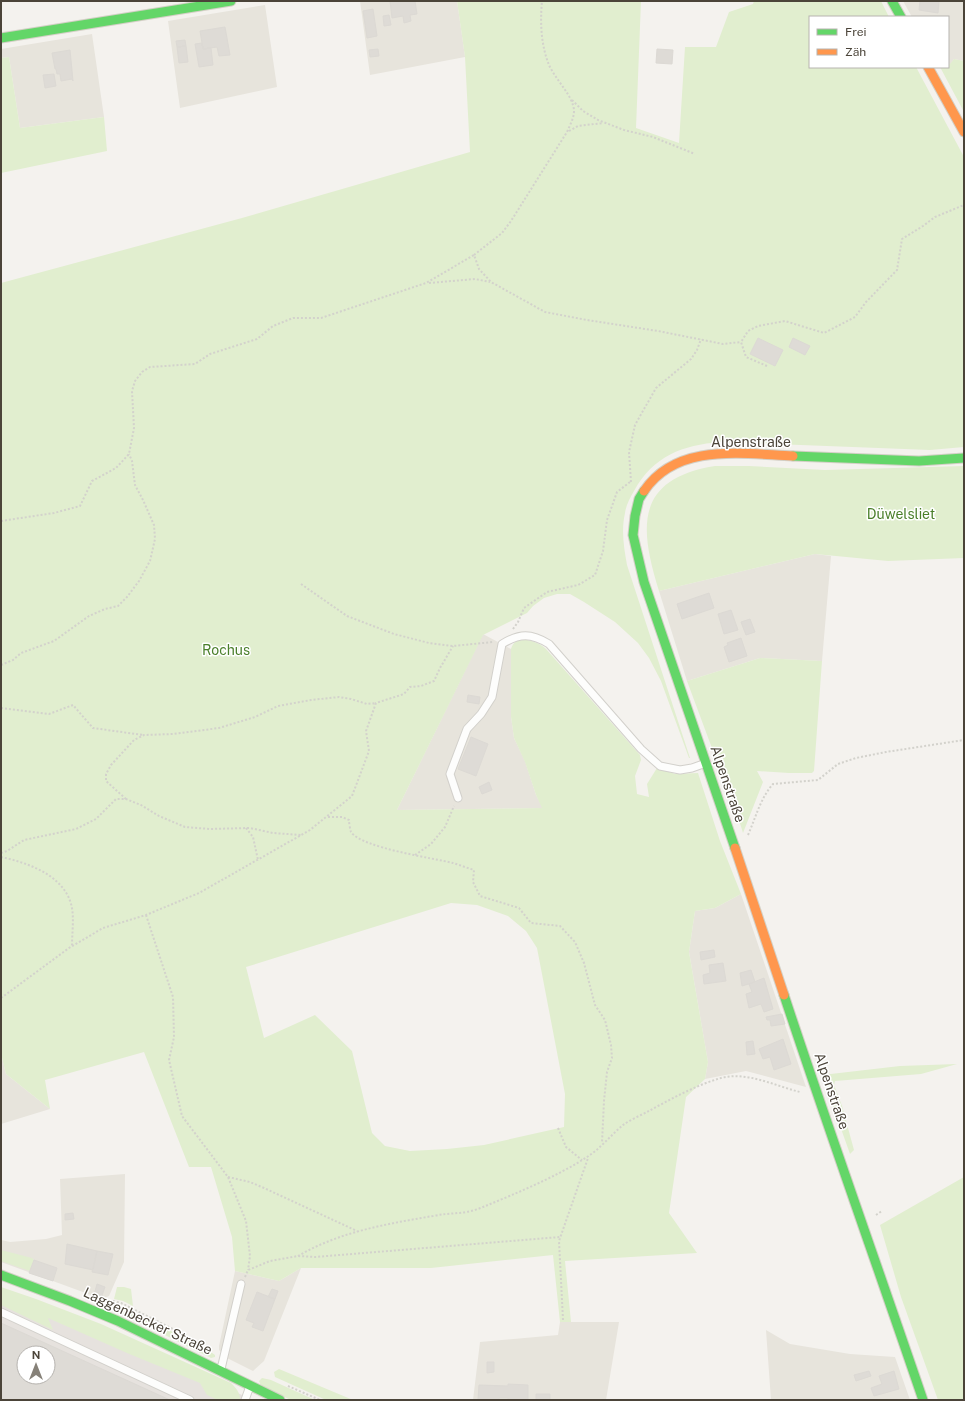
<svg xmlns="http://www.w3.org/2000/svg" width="965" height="1401" viewBox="0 0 965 1401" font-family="'Public Sans',sans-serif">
	<rect width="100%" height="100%" fill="#f4f2ee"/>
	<!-- residential -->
	<path fill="#e7e4dc" d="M360 1H457L465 57 370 75Z
		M903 1H964V61L954 59 950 65 948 64V17H912Z
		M265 5 277 87 180 108 168 21Z
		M92 34 104 117 20 128 9 57 1 58V49Z
		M815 554 831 556 822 661 760 658 687 681 659 591Z
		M483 634 511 649V717L514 738 525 761 536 795 543 808 397 810Z
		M741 894 806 1087 746 1071 705 1079 708 1062 689 952 695 911 715 908Z
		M1 1054 6 1074 50 1109 1 1124Z
		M125 1174 124 1262 109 1296 102 1299 1 1262V1240L10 1242 46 1239 62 1235 60 1179Z
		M301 1268 264 1361 253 1371 227 1358 219 1350V1346L235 1271 279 1281Z
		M560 1322H619L606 1400H473L480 1342 558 1335Z
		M766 1330 790 1344 850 1354 895 1357 910 1400H771Z"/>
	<!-- industrial -->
	<path fill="#e6e2de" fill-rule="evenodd" d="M1 1293 82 1322 253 1400H1ZM24 1353H48V1377H24Z"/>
	<!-- green -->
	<path fill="#e1eecf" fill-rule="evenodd" d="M457 1H641L636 128 679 143 685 47H716L729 12 753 4 754 1H881L889 17H810V67H916L964 157V447L930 450 720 442C683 445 653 456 634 491 630 498 626 505 625 513 621 531 624 548 627 565L690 758H689L661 681 649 658 638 643 615 622 584 602 570 594H557L544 598 533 606 527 613 483 635 397 810 542 808 536 795 525 762 514 738 511 717V649C515 633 538 641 546 649L640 755 641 760 635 776 637 794 649 797 647 784 657 768 675 774 698 773 720 841 741 894 715 908 695 911 689 952 708 1062 705 1079 686 1097 669 1213 697 1253 565 1261 571 1322H560L553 1255 431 1268H301L279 1281 235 1271 232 1237 211 1167H189L144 1052 45 1080 50 1109 6 1074 1 1054V283L242 218 470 152 465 57ZM451 903 477 905 508 916 526 931 537 948 565 1094 564 1127 484 1145 447 1149 410 1151 385 1146 372 1133 352 1051 315 1015 264 1038 246 967Z
		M9 57 20 128 104 117 107 151 1 173V58Z
		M954 59 964 61V112L940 67H948V64H950Z
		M715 466H749L825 470 964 466V558L888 561 815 554 659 591C639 527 635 479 715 466Z
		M760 658 822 661 814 771 812 773H789L757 771 763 782 743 833 723 768 719 767 687 681Z
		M957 1064 921 1074 835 1081 834 1085 842 1106 854 1150 850 1154 822 1075 900 1066Z
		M964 1177V1400H938L901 1297 880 1225Z
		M1 1250 32 1258 34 1260 30 1271 1 1261Z
		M1 1287 36 1299 101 1324 231 1383C236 1388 240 1392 240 1400H218L207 1395 200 1383 127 1353 48 1318 53 1330 1 1305Z
		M117 1287H124L131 1289 133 1306 123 1301 114 1299Z
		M116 1305H119L205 1348 215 1355V1357L211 1358 113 1309V1307Z
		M279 1369 353 1400H326L275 1377 274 1372Z
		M262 1378 271 1380 315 1400H291L261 1386 259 1381Z"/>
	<!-- building -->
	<path fill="#dedbd6" stroke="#dcd9d4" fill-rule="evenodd" d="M390 1H415L417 14 410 15 411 21 404 23 403 16 392 18Z
		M920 1H939L938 13 919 10Z
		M373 9 377 36 367 38 363 11Z
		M389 15 391 25 384 26 383 16Z
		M225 27 230 55 219 56 217 47 203 49 200 31Z
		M185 40 186 46 177 47 176 41Z
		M202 43 203 49 211 48 213 65 199 67 195 44Z
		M186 46 188 62 179 63 177 47Z
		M378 49 379 56 370 57 369 50Z
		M657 49 673 50 672 64 656 63Z
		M70 50 73 81 72 79 61 81 60 74H57L56 69H55L52 53Z
		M54 74 56 86 45 88 43 75Z
		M758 338 783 350 775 366 750 354Z
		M793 338 810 346 805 355 789 347Z
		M709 593 714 608 682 619 677 604Z
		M731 610 738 630 724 634 718 614Z
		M750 619 755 632 746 635 741 622Z
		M741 638 747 656 729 662 724 647 728 645 727 643Z
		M468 695 480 697 479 704 467 702Z
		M471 737 488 744 476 776 458 769Z
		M489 782 492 790 482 794 479 787Z
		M714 950 715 957 701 960 700 952Z
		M723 963 726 981 704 984 703 975 710 973 709 965Z
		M751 970 755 982 742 986 740 973Z
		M764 978 773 1009 764 1012 761 1004 749 1008 746 994 752 992 749 984Z
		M782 1014 785 1024 771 1026 770 1020H767L766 1017Z
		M783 1039 791 1064 774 1070 770 1057 763 1059 759 1049Z
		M753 1041 755 1054 747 1055 746 1042Z
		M73 1213 74 1219 65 1220V1214Z
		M67 1244 97 1251 93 1270 65 1264Z
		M97 1251 113 1254 108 1275 92 1272Z
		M34 1260 57 1268 53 1281 29 1273Z
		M97 1284 105 1287 101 1298 94 1295Z
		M272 1289 278 1291 275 1299 268 1297Z
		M257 1292 275 1299 263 1331 252 1327 254 1323 246 1320Z
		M1 1323 170 1400H1ZM24 1353H48V1377H24Z
		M487 1362H494V1372L487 1373Z
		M869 1371 871 1376 856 1381 854 1375Z
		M894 1371 899 1389 874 1396 871 1388 882 1384 879 1376Z
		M508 1384 528 1385V1400H508V1398H499V1400H478L479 1385 508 1386Z
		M536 1394H550V1400H536Z"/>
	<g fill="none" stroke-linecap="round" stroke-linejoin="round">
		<defs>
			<path id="lane" d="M458 798 450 774 467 729 481 714 492 697 502 644C520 633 531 633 549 644L641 749 660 766 680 770 692 768 706 763
				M1 1312 190 1400
				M221 1369 241 1284
				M245 1400 250 1386"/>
			<path id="fast" d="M892 1 901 17
				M1 38 231 1
				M793 456 919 461 964 458
				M644 491 639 499 635 516 633 535 644 582 735 848
				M784 995C829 1131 877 1265 923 1400
				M1 1275 70 1301 118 1321 280 1400"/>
			<path id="slow" d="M928 67 964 132
				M644 491C677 442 743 454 793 456
				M735 848 784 995"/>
		</defs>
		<!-- lane casing -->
		<use href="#lane" stroke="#d2d0cb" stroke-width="9"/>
		<!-- fast casing -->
		<use href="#fast" stroke="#d3cfc5" stroke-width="11"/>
		<!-- slow casing -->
		<use href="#slow" stroke="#d3cfc5" stroke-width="11"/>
		<!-- path -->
		<path stroke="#d3d2cc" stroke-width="2" stroke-dasharray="2 2" stroke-linecap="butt" d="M572 100 583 111 598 120 624 130 653 137 695 154
			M569 131 578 126 603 123
			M474 255 502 233 511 221 567 132C570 125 574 118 574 111 574 97 555 79 549 65 541 45 540 23 542 1
			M429 283 475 279 490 282
			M767 366 746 357 741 342 748 331 758 326 785 321 824 333 855 317 866 302 897 270 902 239 923 226 935 217 964 205
			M631 482 629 452 635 425 656 388 691 359 697 350 701 339
			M1 521 54 513 80 506 92 481 116 468 129 454 134 428 132 391 135 381 142 372 150 367 195 364 210 354 257 339 273 326 293 318H321L426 283 474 255 479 269 491 282 545 312 587 320 658 331 723 344 741 342
			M301 584 347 616 394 634 429 643 453 646 493 642
			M513 629 518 622 524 608 547 592 578 585 595 575 603 551 607 520 617 492 630 482
			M1 665 13 660 21 653 54 641 89 616 105 609 118 606 127 597 139 581 150 561 155 539 154 525 143 500 135 485 132 461 129 454
			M1 708 49 714 73 705 93 728 143 735
			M126 799 106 781V774L111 765 134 740 144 735 173 734 219 728 255 717 278 706 311 700 339 697 351 699 367 704 376 703
			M328 817H342L349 820C349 823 350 829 351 832 362 848 433 858 453 863 460 865 467 868 474 870L473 882 480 896 519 908 531 923 560 926 575 942 584 963 595 1005 605 1020 611 1045 612 1058 607 1072 604 1101 602 1143
			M246 828 253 837 258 860
			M748 835C756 817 760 799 773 784L818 780 838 764 856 758 886 752 964 740
			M1 853 7 851 24 840 76 829 96 819 116 799H126L141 805 159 816 185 827 210 829 250 828 273 833 301 835
			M415 855 431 844 445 827 454 806
			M1 857C29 863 66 876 72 908 74 920 72 934 72 946
			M146 915 173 997 174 1037 169 1060 182 1116 228 1177 246 1221 250 1256 248 1270
			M1 998 69 948 103 928 146 915 199 893 310 830 352 796 369 751 366 731 376 703 404 694 410 687 421 686 434 681 440 668 453 646
			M558 1128 566 1147 582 1160
			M228 1177 250 1182 264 1188 357 1231
			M876 1215 882 1211
			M298 1256C339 1232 386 1224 433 1216 452 1212 465 1215 483 1207 517 1193 556 1177 587 1157 600 1149 611 1135 623 1125 630 1120 639 1116 647 1112 669 1100 696 1085 721 1078 747 1071 775 1086 800 1092
			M245 1277 248 1270 270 1261 298 1256 315 1257 560 1237
			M113 1301 121 1303 187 1336
			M563 1320 559 1241 588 1158
			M288 1386 320 1400"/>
		<!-- lane -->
		<use href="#lane" stroke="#fdfdfc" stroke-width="7"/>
		<!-- fast -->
		<use href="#fast" stroke="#63d668" stroke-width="9"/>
		<!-- slow -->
		<use href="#slow" stroke="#ff974d" stroke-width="9"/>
	</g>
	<g text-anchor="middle" stroke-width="3" stroke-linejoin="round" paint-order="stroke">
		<!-- street labels -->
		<g font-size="14" fill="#4b4439" stroke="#fff">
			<text x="751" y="447">Alpenstraße</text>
			<text transform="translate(728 784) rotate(71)" y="5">Alpenstraße</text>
			<text transform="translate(832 1091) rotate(71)" y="5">Alpenstraße</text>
			<text transform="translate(148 1321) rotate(25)" y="5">Laggenbecker Straße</text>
		</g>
		<!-- park labels -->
		<g font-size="14" fill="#4a7f2a" stroke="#fff">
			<text x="901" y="519">Düwelsliet</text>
			<text x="226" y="655">Rochus</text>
		</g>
	</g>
	<!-- border -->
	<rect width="965" height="1401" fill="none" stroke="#4b4439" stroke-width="4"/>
	<!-- legend -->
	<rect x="809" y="16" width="140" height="52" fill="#ffffff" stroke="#b7b4b0"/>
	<rect x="817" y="29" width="20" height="6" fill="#63d668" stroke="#b7b4b0"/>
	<text x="845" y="36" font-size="12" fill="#4b4439">Frei</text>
	<rect x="817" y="49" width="20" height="6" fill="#ff974d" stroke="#b7b4b0"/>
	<text x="845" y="56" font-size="12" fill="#4b4439">Zäh</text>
	<!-- north arrow -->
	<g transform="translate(36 1365)"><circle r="19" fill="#ffffff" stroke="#b7b4b0"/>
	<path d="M0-3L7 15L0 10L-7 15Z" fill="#868178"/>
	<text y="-6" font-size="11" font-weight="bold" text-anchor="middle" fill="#4b4439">N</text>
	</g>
</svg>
